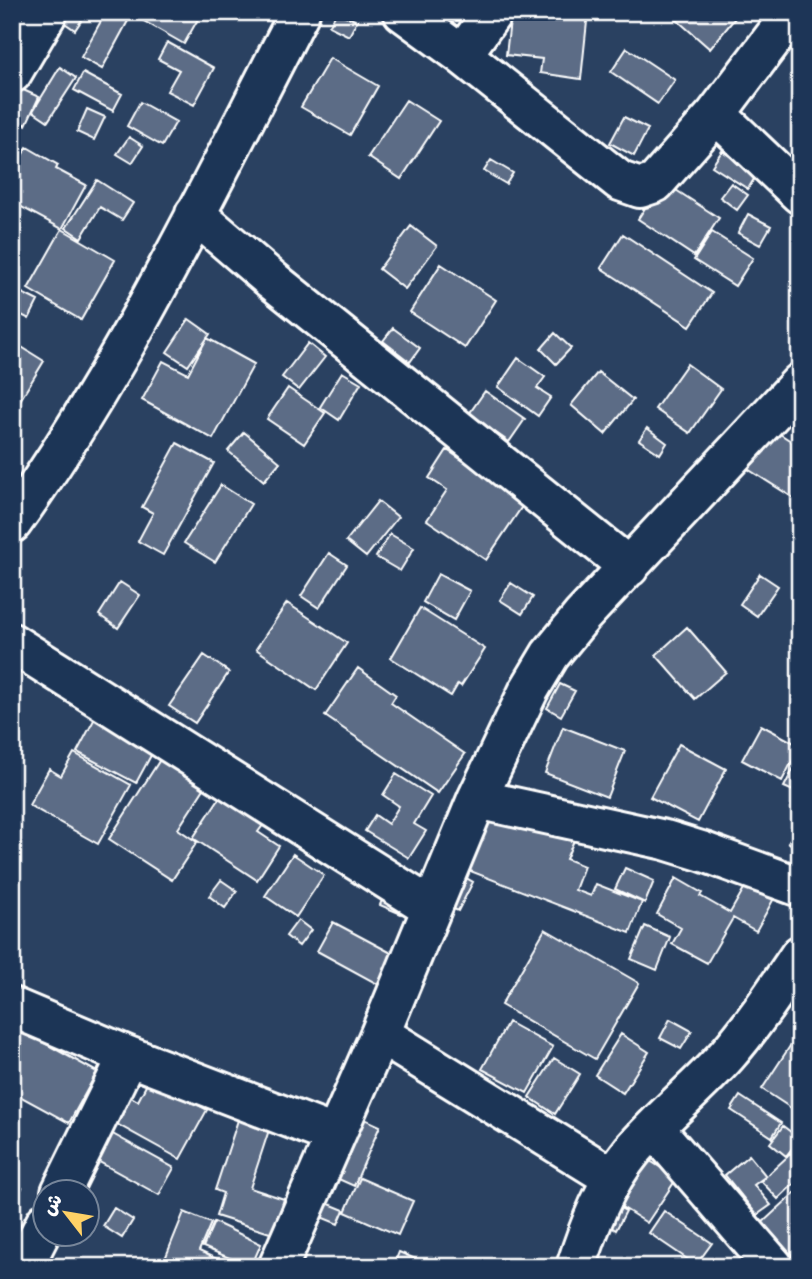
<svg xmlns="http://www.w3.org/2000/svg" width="812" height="1279" viewBox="0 0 812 1279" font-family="Dekko,'Playpen Sans Arabic',sans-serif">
	<rect width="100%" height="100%" fill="#2a4161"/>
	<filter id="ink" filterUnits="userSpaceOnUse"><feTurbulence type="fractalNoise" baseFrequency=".0143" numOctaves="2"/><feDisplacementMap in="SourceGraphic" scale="14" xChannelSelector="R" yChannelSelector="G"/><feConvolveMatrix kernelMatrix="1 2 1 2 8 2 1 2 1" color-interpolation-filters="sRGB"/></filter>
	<g filter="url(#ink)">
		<!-- building -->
		<path fill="#5b6c86" stroke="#fff" stroke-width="2" d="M64 12H87L75 30 59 19Z
			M106 12H118L129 19 102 69 81 57Z
			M128 12H202L184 44Z
			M337 12 357 21 349 36 329 26Z
			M511 12 553 15V12H588L581 79 540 73 542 59 506 55Z
			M668 12H729L735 18 710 49Z
			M167 42 214 68 194 105 167 91 179 70 158 59Z
			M627 48 675 80 658 104 611 72Z
			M330 58 378 86 350 135 301 107Z
			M60 67 76 78 48 121 33 111Z
			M83 73 122 94 113 111 74 90Z
			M21 89 39 97 26 125 12 118V108Z
			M406 100 439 121 401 179 368 157Z
			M140 102 176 122 162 146 127 126Z
			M87 109 105 117 94 140 77 132Z
			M624 117 648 129 634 156 610 143Z
			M12 122 21 126 12 142Z
			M129 137 143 146 132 163 117 154Z
			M27 147 58 165 56 169 86 185 62 229 12 202V173Z
			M722 151 757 174 748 189 712 166Z
			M491 160 513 173 506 184 484 171Z
			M97 180 133 203 122 220 100 207 81 238 66 228Z
			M662 181 719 218 694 256 638 219Z
			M731 183 748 195 737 210 720 197Z
			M748 214 771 226 760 245 738 233Z
			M411 226 437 246 405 289 379 269Z
			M62 229 115 260 81 320 28 289Z
			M712 232 753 258 735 286 694 260Z
			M623 234 712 293 690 326 601 268Z
			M441 264 496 300 465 348 410 312Z
			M14 289 38 301 29 319 12 310Z
			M189 319 210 334 188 366 167 352Z
			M393 328 420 348 410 362 383 341Z
			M555 333 571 348 556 364 541 349Z
			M207 338 254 364 213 439 142 400 163 361 188 374Z
			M12 341 44 361 16 407 12 405Z
			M308 343 325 357 299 390 282 377Z
			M518 358 545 377 537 388 551 397 538 416 498 387Z
			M687 364 721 389 690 433 655 409Z
			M342 372 361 383 339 420 320 407Z
			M598 372 633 400 605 434 571 405Z
			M288 388 325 413 304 444 267 419Z
			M485 391 525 419 509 442 469 414Z
			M768 426 800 447V502L743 466Z
			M647 428 667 443 660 454 639 440Z
			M244 432 280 462 264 481 228 451Z
			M177 443 214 463 163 555 138 541 153 513 142 507Z
			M447 450 525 502 486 560 427 520 447 490 429 478Z
			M221 485 251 504 215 562 184 543Z
			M378 501 398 517 366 557 346 541Z
			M390 534 414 548 400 571 376 557Z
			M329 553 347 565 319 608 301 596Z
			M438 574 470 591 454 620 423 602Z
			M760 574 778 586 757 616 740 604Z
			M120 582 140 595 118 628 99 615Z
			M511 583 533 597 522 614 500 600Z
			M287 603 347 643 316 690 256 649Z
			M420 608 485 649 461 686 458 684 451 696 391 658Z
			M687 627 726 672 695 699 656 655Z
			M204 655 229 672 195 723 169 706Z
			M358 668 396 695 391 703 465 754 438 793 325 716Z
			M560 684 575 691 561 716 547 708Z
			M96 716 155 748 136 783 77 752Z
			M761 725 800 746 782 781 742 760Z
			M563 727 625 751 607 797 545 773Z
			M679 744 726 769 698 822 650 797Z
			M74 753 131 785 98 844 29 805 49 769 61 776Z
			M163 755 207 784 178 829 197 842 172 880 109 839Z
			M799 758 800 759V794L784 787Z
			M396 774 431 796 414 824 426 831 409 858 365 831 375 815 388 824 399 806 383 795Z
			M226 788 269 817 258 832 279 846 257 880 193 838Z
			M485 803 575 838 566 859 584 866 575 890 591 896 596 884 642 902 630 933 460 867Z
			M800 826V851L788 842Z
			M293 854 324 875 296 917 265 896Z
			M625 868 654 881 645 903 615 889Z
			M461 875 473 882 458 911 445 905Z
			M676 878 702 893 700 896 730 913 750 878 777 893 756 931 733 918 707 963 672 944 681 928 657 914Z
			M221 880 237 891 225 908 209 896Z
			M387 887 409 896 401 914 380 905Z
			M298 920 311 930 299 946 286 936Z
			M333 922 397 956 381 986 317 951Z
			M645 926 670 937 657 970 631 959Z
			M545 929 639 983 595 1059 501 1005Z
			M800 977V1008L777 991Z
			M670 1019 692 1031 681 1049 660 1038Z
			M508 1022 553 1047 527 1093 482 1069Z
			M12 1025 97 1072 69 1123 12 1092Z
			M621 1034 649 1052 623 1093 595 1075Z
			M792 1043 800 1048V1114L762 1089Z
			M554 1058 580 1074 555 1114 529 1097Z
			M150 1078 207 1110 180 1159 106 1118 121 1091 138 1101Z
			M740 1096 781 1123 772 1137 731 1110Z
			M351 1113 380 1126 354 1186 325 1173Z
			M238 1120 269 1130 250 1188 284 1199 273 1234 216 1216 223 1193 215 1190Z
			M783 1126 800 1139 786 1156 770 1143Z
			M100 1127 174 1168 159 1195 85 1154Z
			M800 1145V1178L778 1199 761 1181Z
			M636 1152 677 1178 647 1223 606 1197Z
			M749 1155 766 1176 754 1185 771 1205 757 1215 725 1175Z
			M360 1178 413 1201 398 1235 345 1212Z
			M12 1184 22 1188 12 1207Z
			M800 1188V1264L762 1223Z
			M317 1199 344 1210 338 1224 311 1213Z
			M609 1202 626 1211 616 1230 599 1220Z
			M114 1208 133 1220 122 1238 103 1226Z
			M664 1211 712 1243 696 1265 649 1233Z
			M184 1212 211 1223 199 1251 234 1267H184L165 1259Z
			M214 1222 261 1244 251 1267 203 1247Z
			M399 1252 434 1267H393Z"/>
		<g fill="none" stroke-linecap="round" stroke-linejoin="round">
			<defs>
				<path id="minor" d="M403 12 462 55 620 181 640 188 655 183 716 114 793 12
					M462 55 493 12
					M12 73 48 12
					M716 114 800 194
					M195 214 272 280 629 567
					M12 523C126 364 210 185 300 12
					M12 643 432 908
					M477 799 665 840 704 852 800 887
					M12 1007 128 1056 334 1135
					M380 1034 613 1178
					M654 1128 774 1267
					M61 1192 128 1056
					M23 1267 46 1222
					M278 1267 380 1034 477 799 529 690 550 655 582 616 800 383
					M576 1267C589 1226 605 1184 632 1151 661 1117 697 1089 727 1055 754 1024 777 989 800 955"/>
			</defs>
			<!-- minor casing -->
			<use href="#minor" stroke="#fff" stroke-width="44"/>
			<!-- minor -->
			<use href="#minor" stroke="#1d3557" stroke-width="38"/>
		</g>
	</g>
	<!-- margin -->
	<rect width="812" height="1279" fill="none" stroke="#1d3557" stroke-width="42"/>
	<rect x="21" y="21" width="770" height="1237" fill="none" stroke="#fff" stroke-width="2.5" filter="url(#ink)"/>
	<!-- north arrow -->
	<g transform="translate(66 1213) rotate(301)"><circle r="33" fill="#1d3557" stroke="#77869a" stroke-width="2"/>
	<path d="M0-5L12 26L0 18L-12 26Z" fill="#ffd166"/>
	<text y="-10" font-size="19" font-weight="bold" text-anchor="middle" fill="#ffffff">ش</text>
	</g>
</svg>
